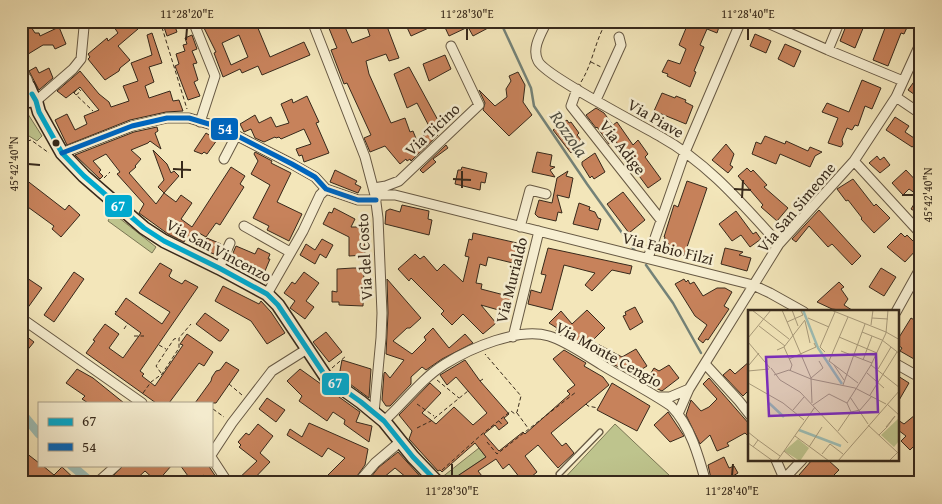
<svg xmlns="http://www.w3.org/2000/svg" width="942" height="504" viewBox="0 0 942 504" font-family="'Gentium Book Plus',serif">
	<rect width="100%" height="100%" fill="#f3e6ba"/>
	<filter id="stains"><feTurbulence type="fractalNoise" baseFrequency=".004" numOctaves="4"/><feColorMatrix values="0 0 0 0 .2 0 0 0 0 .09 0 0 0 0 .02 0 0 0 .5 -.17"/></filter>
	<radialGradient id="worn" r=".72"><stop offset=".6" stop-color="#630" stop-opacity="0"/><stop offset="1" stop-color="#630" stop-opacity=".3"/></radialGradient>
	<!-- green -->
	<path fill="#bec48d" stroke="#7a7654" d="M21 108 26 111 42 136 37 141 29 136 21 138Z
		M109 210 156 247 152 253 108 221 111 215 108 212Z
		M615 424 670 476 664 483H560Z
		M479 448 486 457 447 483H445L441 478Z"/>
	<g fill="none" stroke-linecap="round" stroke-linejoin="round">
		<!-- stream -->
		<path stroke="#748278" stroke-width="2.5" d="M500 21 531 88 534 106 587 184 635 251
			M646 265 673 303 701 353"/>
		<!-- canal -->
		<path stroke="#9dbeb6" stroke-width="9" d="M21 412 39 434
			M71 465 92 483"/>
	</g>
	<!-- building -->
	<path fill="#c7825b" stroke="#37291b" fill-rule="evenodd" d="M27 21 35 33H39L40 36 59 27 66 44 55 49 53 45H43L25 56 24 54 21 56V33L24 32 21 25Z
		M110 21H131L138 29 118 46 130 60 120 68 119 71 105 80 88 59 90 57 88 54 107 38 108 41 118 33Z
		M162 21H173L177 32 167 36Z
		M211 21H255L270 57 304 42 310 55 262 75 258 66 242 73 240 69 223 77 214 53 216 52 204 28 212 24ZM239 35 248 57 231 65 222 43Z
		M326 21H341L344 27H345L352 43 370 36 365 21H384L388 29 399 58 389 61 386 54 366 61 369 74 391 123 405 118 410 132 413 131 417 141 431 130 417 103 407 108 394 74 409 67 440 124 433 129 438 135 411 161 410 159 407 161 406 159 400 164 385 146 370 152 364 138 371 135 347 83 344 84 331 50 337 48Z
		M404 21H431L433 26 411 36Z
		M442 21H484L488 28 473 36 468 27 449 36Z
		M689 21H721L717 33 707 29 700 45 704 47 694 71 696 72 690 87 667 76 668 74 662 72 668 60 680 64 686 49 679 45Z
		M848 21H866L855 48 840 41Z
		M872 21H910L904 34 901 33 888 66 873 60 885 28Z
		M152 33 162 63 149 67 154 82 145 86 149 98 170 91 173 101 179 100 183 111 166 112 130 120 67 145 55 120 67 114 75 130 87 124 84 116 99 110 80 87 66 98 57 91 80 71 99 94 109 102 111 107 129 101 123 86 138 81 131 63 152 55 147 35Z
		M755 34 771 41 766 53 750 46Z
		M192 35 197 49 192 51 197 63 193 64 198 80 194 82 200 96 188 100 175 66 179 64 176 54 185 51 183 45 187 44 185 38Z
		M785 44 801 51 794 67 778 59Z
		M445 55 451 69 429 81 423 64Z
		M36 67 39 73 49 68 53 78 39 90 29 71Z
		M518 72 525 85 523 102 532 115 509 136 483 110 485 103 479 90 495 106 507 97 506 89 511 81 509 76Z
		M921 72V99L908 90Z
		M862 80 881 88 872 109 865 106 858 126 855 125 852 130 847 128 842 140 843 144 841 147 828 143 838 118 822 112 827 103 849 112Z
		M662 93 675 98 676 96 686 100 685 102 693 106 686 124 654 111Z
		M307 96 319 122 316 123 329 153 304 162 302 155 299 156 296 149 311 144 304 129 281 139 279 137 276 138 275 137 264 142 255 138 251 129 244 132 240 124 255 115 259 123 271 117 276 127 289 123 281 104 292 99 293 103Z
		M596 108 604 113 613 125 617 122 633 145 638 140 648 154 645 157 661 179 648 188 631 165 629 167 619 155 623 152 615 140 609 144 597 127 596 128 586 115Z
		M895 117 909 126 905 132 920 142 912 147 886 130Z
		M567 120 569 123 571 122 579 133 577 135 585 145 577 151 574 147 571 153 553 130Z
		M157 127 158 131 155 133 161 149 150 141 148 143 131 150 141 159 135 166 136 167 129 173 156 204 164 193 176 202 181 195 192 203 181 219 192 227 231 167 245 176 240 184 244 187 220 225 216 223 206 237 199 233 193 243 186 238 184 242 168 234 139 213 144 204 117 174 120 172 106 154 93 161 101 170 99 172 103 176 100 179 75 155 134 132Z
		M206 133 217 140 207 154 204 152 202 154 194 151Z
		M765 136 785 144 786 141 808 151 810 147 822 152 815 156 810 167 780 154 776 164 752 154 756 142 761 144Z
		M726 144 734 154 730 165 733 167 728 173 712 160Z
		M446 145 448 148 433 159 436 162 423 173 420 170Z
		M153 150 167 164 171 173 174 171 179 176 164 193 158 187 164 180Z
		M255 152 272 161 271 163 291 173 277 202 302 214 289 241 267 230 269 226 253 218 270 185 251 174 258 161 254 154Z
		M537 152 552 155 550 166 555 167 550 170 555 177 532 172Z
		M595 153 605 172 594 179 592 176 590 178 582 165V162Z
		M877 156 880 160 884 157 890 165 880 173 869 163Z
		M462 167 487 173 485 183 481 182 480 190 455 184 458 170H461Z
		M747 168 751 172 753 170 767 185 764 187 788 208 777 221 761 207 763 205 738 176Z
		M335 170 357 181 355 184 361 187 358 193 330 182Z
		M906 170 921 186V215L911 209 919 196 909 189 903 195 892 183Z
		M568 171 566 176 573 178 569 198 557 195 562 213 558 212 556 221 538 217 535 214 539 200 552 203 557 178Z
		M21 176 65 210 69 205 80 215 61 237 52 229 54 226 21 202Z
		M853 179 874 206 876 204 890 218 874 233 861 219 862 218 848 200 846 201 837 189Z
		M687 181 707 188 684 256 667 250 669 244 664 243 665 237H664L674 205 678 207Z
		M623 192 645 220 629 233 607 204Z
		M579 203 590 207 589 210 595 212 598 218 601 219 598 230 573 224Z
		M402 205 429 211 428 219 432 220 429 235 385 224 386 211 390 209 400 212Z
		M334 208 355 219 351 227H364L365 255 349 256V237L323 224 329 212 332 213Z
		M819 210 861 256 852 265 832 244 828 247 809 226 796 242 792 239Z
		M736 211 753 234 756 232 761 239 750 247 741 235 732 241 719 224Z
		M473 233 526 245 521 265 488 257 486 266 480 264 476 283 482 284 481 289 512 297 509 313 481 305 496 323 483 334 463 314 452 325 441 314 444 311 411 278 409 281 398 269 415 254 420 259 424 256 437 271 444 264 463 282 469 257 465 256 469 239 472 240Z
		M901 233 905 237 907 235 915 243 913 245 917 249 905 262 887 247Z
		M207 238 221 244 214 254 201 249Z
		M322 239 333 245 326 258 320 254 315 264 300 255 306 244 315 250Z
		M236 246 255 254 258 248 270 254 268 259H270L265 271 260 269 259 273 230 260Z
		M548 248 632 266 630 274 612 270 592 291 585 285 595 273 564 265 552 310 528 304 531 290 541 293 546 275 541 274Z
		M725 248 743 252 739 255 751 258 747 271 721 264Z
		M160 263 172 270 169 276 171 278 182 284 185 280 198 287 140 371 144 374 142 376 155 386 183 345 180 344 187 334 213 352 204 366 199 363 169 403H156L86 353 95 341 93 340 105 324 119 334 109 348 123 358 141 333 115 314 126 298 162 324 170 312 139 293Z
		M353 268H359V271H364L363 306 339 305V302H332V291L337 292V269Z
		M881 268 896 277 884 296 869 287Z
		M74 272 84 279 54 322 44 315Z
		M304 272 319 283 306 301 314 307 305 319 290 308 295 301 284 293 292 282 295 284Z
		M21 274 42 288 24 313 21 312Z
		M387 279 421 318 410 328H407L393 341 412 354 426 340 424 337 433 328 449 348 465 334 473 343 442 359 426 370 422 367 411 377V384L390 406H386L382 400 384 373 385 372 390 378 404 360 386 354 388 313Z
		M684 279 686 282 688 280 690 284 694 282 703 296 717 288H725L732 292 724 306 729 309 708 340 706 339 703 343 698 339 707 325 695 316 675 284Z
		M839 282 844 287 841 289 848 299 844 305 855 312 832 309 817 302Z
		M223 286 259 304 261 301 271 312 285 333 267 344 251 321 215 301Z
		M635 307 643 322 630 330 623 316 626 315 625 312Z
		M587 310 605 328 592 341 622 357 636 349 647 366 639 371 634 364 629 373 558 333 556 331 557 328 549 323 561 311 572 324Z
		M205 313 229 330 221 341H219L196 324Z
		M911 318 921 324V334L914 345 921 350V363L900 351 902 348 898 345V339Z
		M21 332 34 342 21 358Z
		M326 332 342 352 329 362 313 342Z
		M564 350 586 363 584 366 603 377 609 385 551 433 562 446 566 443 574 453 558 468 538 445 525 456 537 472 524 483 509 464 503 469 496 459 478 471 482 476 472 483H447L486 457 475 443 442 472 440 470 438 471 409 439 412 431 399 415 430 383 441 393 422 413 436 424 454 407 473 425 487 413 456 377 447 385 440 375 465 360 480 381 509 414 504 418 508 423 499 430 495 425 484 434 499 451 523 432 525 434 570 394 567 391 575 385 553 359Z
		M342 360 371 369 369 398 339 376Z
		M750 361V389L743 396 723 375 730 369 735 374Z
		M226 362 239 370 216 403H195L211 381 212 377 216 371 220 370Z
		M669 365 679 378 662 391 645 383 654 368 659 371Z
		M77 369 93 378 124 403H88L82 399 85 396 66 383Z
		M300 369 360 412 356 422 372 426 369 442 344 424 345 420 333 412 327 421 299 401 302 396 287 381Z
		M898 376 909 383 898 402Z
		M709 378 750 425V438L745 433 727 443 729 446 717 451 710 435 700 444 686 415 691 400 701 411 709 407 717 399 703 384Z
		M612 383 650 406 637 431 597 410Z
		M267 398 285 410 276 422 259 409Z
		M921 410V436L916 440 918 442 910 450 901 441 906 436 898 430V420L904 424Z
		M668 412 684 436 670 442 654 425Z
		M309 423 368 449 365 465 352 483H332L326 477 345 458 328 448 322 457 287 435 290 429 302 437Z
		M258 424 273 436 260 453 270 462 250 483H234L257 461 239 447 241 445 238 442 246 433 249 435Z
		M21 449 39 463V465H42L54 475 62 467 79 483H21Z
		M398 452 426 483H413L395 468 377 483H366L379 467Z
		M724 457 729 468 734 466 738 473 733 476 734 477 723 483H712L708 465Z
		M812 460H828L839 470 832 477 838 483H792Z
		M124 465H172L157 482 145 471 132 483H106Z
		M180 465H208L220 483H210L204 475 193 483H179L188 476Z"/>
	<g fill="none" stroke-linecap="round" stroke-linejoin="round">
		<defs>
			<path id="lane" d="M559 474 600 432"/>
			<path id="street" d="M193 21 215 76 200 122
				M312 21 365 157 375 195 378 218 382 313 381 338 374 413
				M547 21C542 32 531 48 538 61 545 76 641 125 661 137 708 163 743 205 779 244
				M763 21 828 50 903 81
				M828 50 840 21
				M21 71 27 79 31 90
				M577 89 571 106 661 220
				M896 97 921 114
				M596 100 621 45 619 37
				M36 101 73 69 81 59 84 27 80 21
				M62 153 132 126 167 118H189L222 128 292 164 315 177 326 189 358 200H376
				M224 159 236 136
				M854 161 921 234
				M374 188 386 186 399 181 479 105 451 46
				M375 195H395L753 285 770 293 804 312
				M244 226 290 252
				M520 227 530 190 546 194
				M648 258 685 152 741 21
				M219 268 230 243
				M267 294 303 231 320 195 326 189
				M896 312 921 267
				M21 318 142 403
				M513 337 539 231
				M706 365 739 401 750 415
				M898 365 921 378
				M659 397H670L689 389
				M678 414 689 389 779 244 854 161 896 97 921 42
				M384 421C404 403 421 379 445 364 471 348 518 327 549 336 568 342 585 355 602 365 625 379 649 391 671 406 690 425 699 457 706 483
				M211 455 232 423 272 371 307 349
				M211 457 228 483
				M776 460 786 483
				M100 480 117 465
				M358 483 375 463 401 441
				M773 483 784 479 802 460"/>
			<path id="secondary" d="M21 87H29L32 94 29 101H21
				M32 94 36 101 39 112 62 153 84 176 144 228 164 241 219 268 267 294 278 305 326 377 361 402 384 421 413 457 438 483"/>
		</defs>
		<!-- lane casing -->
		<use href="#lane" stroke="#665843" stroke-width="7"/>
		<!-- street casing -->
		<use href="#street" stroke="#665843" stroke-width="11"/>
		<!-- secondary casing -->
		<use href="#secondary" stroke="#37291b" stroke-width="15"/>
		<!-- path -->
		<path stroke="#37291b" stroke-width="1" stroke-dasharray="4 2.5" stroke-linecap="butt" d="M160 21 187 109
			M607 23 615 26 616 29
			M591 62 601 67
			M581 82C593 63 595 40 607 21
			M73 92 93 111
			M74 93 78 88 81 91 76 95
			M21 143 31 140 49 153
			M21 166H22
			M104 178 110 172
			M115 311 116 312
			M124 329 128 323
			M134 336H144
			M159 345 166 349
			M332 368 346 356
			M161 373 156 366 174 339 178 338
			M437 380 459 398
			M480 381 483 379
			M229 384 242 395
			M143 393 151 382 162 374 179 348V338L191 324
			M417 404 434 416
			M586 404 588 406 598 408
			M213 409 224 417
			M517 413 528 428
			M499 421 504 427
			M417 428 431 421 468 391
			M487 442 497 454 576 392
			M442 470 481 435 511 411 515 414 517 412 521 396 485 354"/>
		<!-- lane -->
		<use href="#lane" stroke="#f7efd2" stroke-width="4.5"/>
		<!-- street -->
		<use href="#street" stroke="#f7efd2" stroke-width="9"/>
		<!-- secondary -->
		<use href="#secondary" stroke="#f7efd2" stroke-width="12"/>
		<defs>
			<path id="bus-1" d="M32 94 36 101 39 112 62 153 84 176 144 228 164 241 219 268 267 294 278 305 326 377 361 402 384 421 413 457 438 483"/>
			<path id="bus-2" d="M62 153 132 126 167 118H189L222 128 292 164 315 177 326 189 358 200H376"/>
		</defs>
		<!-- bus-1 casing -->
		<use href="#bus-1" stroke="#f7efd2" stroke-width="9"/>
		<!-- bus-2 casing -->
		<use href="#bus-2" stroke="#f7efd2" stroke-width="9"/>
		<!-- bus-1 -->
		<use href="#bus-1" stroke="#00a9ce" stroke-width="5"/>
		<!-- bus-2 -->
		<use href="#bus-2" stroke="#0065bd" stroke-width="5"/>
	</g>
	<!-- ticks -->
	<path fill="none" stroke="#37291b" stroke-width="2" d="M186 40 187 28M467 40V28M748 40V28M28 164 40 165M173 169 191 170M182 178V161M453 179 471 180M462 188V171M734 189 751 190M902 195H914M742 198 743 180M452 476V464M732 476 733 464"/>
	<!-- markers -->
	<circle fill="#37291b" stroke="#f7efd2" stroke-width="2" cx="56" cy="143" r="4.5"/>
	<g text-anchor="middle" stroke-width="5" stroke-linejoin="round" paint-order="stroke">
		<!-- street labels -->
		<g font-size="16" fill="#37291b" stroke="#f7efd2">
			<text transform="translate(656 118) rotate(30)" y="6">Via Piave</text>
			<text transform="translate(432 129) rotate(-43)" y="6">Via Ticino</text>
			<text transform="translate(623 147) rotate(52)" y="6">Via Adige</text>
			<text transform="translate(796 207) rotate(-50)" y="6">Via San Simeone</text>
			<text transform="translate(668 248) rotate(14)" y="6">Via Fabio Filzi</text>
			<text transform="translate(219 250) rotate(28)" y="6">Via San Vincenzo</text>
			<text transform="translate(364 257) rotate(-93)" y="6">Via del Costo</text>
			<text transform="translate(511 280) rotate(-76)" y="6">Via Murialdo</text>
			<text transform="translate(609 354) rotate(29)" y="6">Via Monte Cengio</text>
		</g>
		<!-- water labels -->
		<g font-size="18" font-style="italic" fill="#504e42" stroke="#f7efd2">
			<text transform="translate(569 134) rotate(55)" y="6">Rozzola</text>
		</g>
	</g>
	<!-- overview -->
	<g transform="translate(748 310)">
		<rect width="151" height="151" fill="#f3e6ba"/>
		<path d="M151 108V131L146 137 133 125ZM50 129 61 138 52 151 36 141Z" fill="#bec48d"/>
		<path fill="none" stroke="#9dbeb6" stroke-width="2.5" d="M55 0 70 38 94 74M21 93 36 107M51 120 93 136"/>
		<path fill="none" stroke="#a89a7a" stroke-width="1" d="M4 0 41 29M34 0 63 68 64 93M44 0 50 16M83 0 138 22 152 30M100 7 81 51 110 73M60 8 81 17M124 8 140 9M57 11 62 33M39 12 55 5 53 1M123 15 125 0M11 16 37 36M114 22 134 30 152 44M91 27 129 43M0 28 23 0M0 32 22 58M36 37 44 55 42 61M29 40 36 37 57 10M93 41 124 53M77 42 72 37 87 2M41 49 68 37 66 33M115 50 124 26M1 55 11 43M86 55 96 70M123 55 152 78M23 58 32 70 52 82 100 133M130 59 143 37M0 61 21 59M119 63 136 78M26 65 41 60 63 69M63 68 75 58 71 51M63 69 107 78 138 94M0 73 35 93 56 110M95 75 117 14M122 85 149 42M102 87 120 114M99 93 123 55 138 23 140 0M139 94 152 106M65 95 81 84 99 93 103 102 90 121M45 100 56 87M103 102 112 100 124 86M120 115 149 142M0 122 10 130 5 137M131 125 139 117 147 106 138 117M47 126 81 151M10 130 32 146M0 133 25 151M61 137 74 117M36 141 48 151M74 144 82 134 95 144M29 151 67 97M90 151 152 80M141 151 152 140"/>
		<path fill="#7b2cbf" fill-opacity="0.15" stroke="#7b2cbf" stroke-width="2.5" d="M128 44 130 102 21 106 18 47Z"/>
		<rect width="151" height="151" fill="none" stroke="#37291b" stroke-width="2.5"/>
	</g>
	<g stroke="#f7efd2" stroke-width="2">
		<rect x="210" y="117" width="29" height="24" rx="5" fill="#0065bd"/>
		<rect x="104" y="194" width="29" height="24" rx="5" fill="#00a9ce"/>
		<rect x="321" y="372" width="29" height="24" rx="5" fill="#00a9ce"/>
	</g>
	<g font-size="14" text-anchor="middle" font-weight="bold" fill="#fff">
		<text x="225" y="134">54</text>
		<text x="118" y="211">67</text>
		<text x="335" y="388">67</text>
	</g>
	<!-- margin -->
	<rect width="942" height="504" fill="none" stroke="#f3e6ba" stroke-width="55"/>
	<!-- legend -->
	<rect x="38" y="402" width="175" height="65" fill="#f7efd2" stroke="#aaa089"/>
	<rect x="48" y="418" width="25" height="8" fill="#00a9ce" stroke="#aaa089"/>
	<text x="82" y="426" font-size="15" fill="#37291b">67</text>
	<rect x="48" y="443" width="25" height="8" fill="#0065bd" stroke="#aaa089"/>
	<text x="82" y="452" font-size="15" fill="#37291b">54</text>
	<rect x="28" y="28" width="886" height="448" fill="none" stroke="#37291b" stroke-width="2"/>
	<g font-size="12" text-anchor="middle" fill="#37291b">
		<text x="187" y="18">11°28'20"E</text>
		<text x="467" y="18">11°28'30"E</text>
		<text x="748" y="18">11°28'40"E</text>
		<text transform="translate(14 164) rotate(-90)" y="4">45°42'40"N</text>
		<text transform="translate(928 195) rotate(-90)" y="4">45°42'40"N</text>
		<text x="452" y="495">11°28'30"E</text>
		<text x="732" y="495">11°28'40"E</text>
	</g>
	<rect width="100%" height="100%" filter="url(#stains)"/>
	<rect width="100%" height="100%" fill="url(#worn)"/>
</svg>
